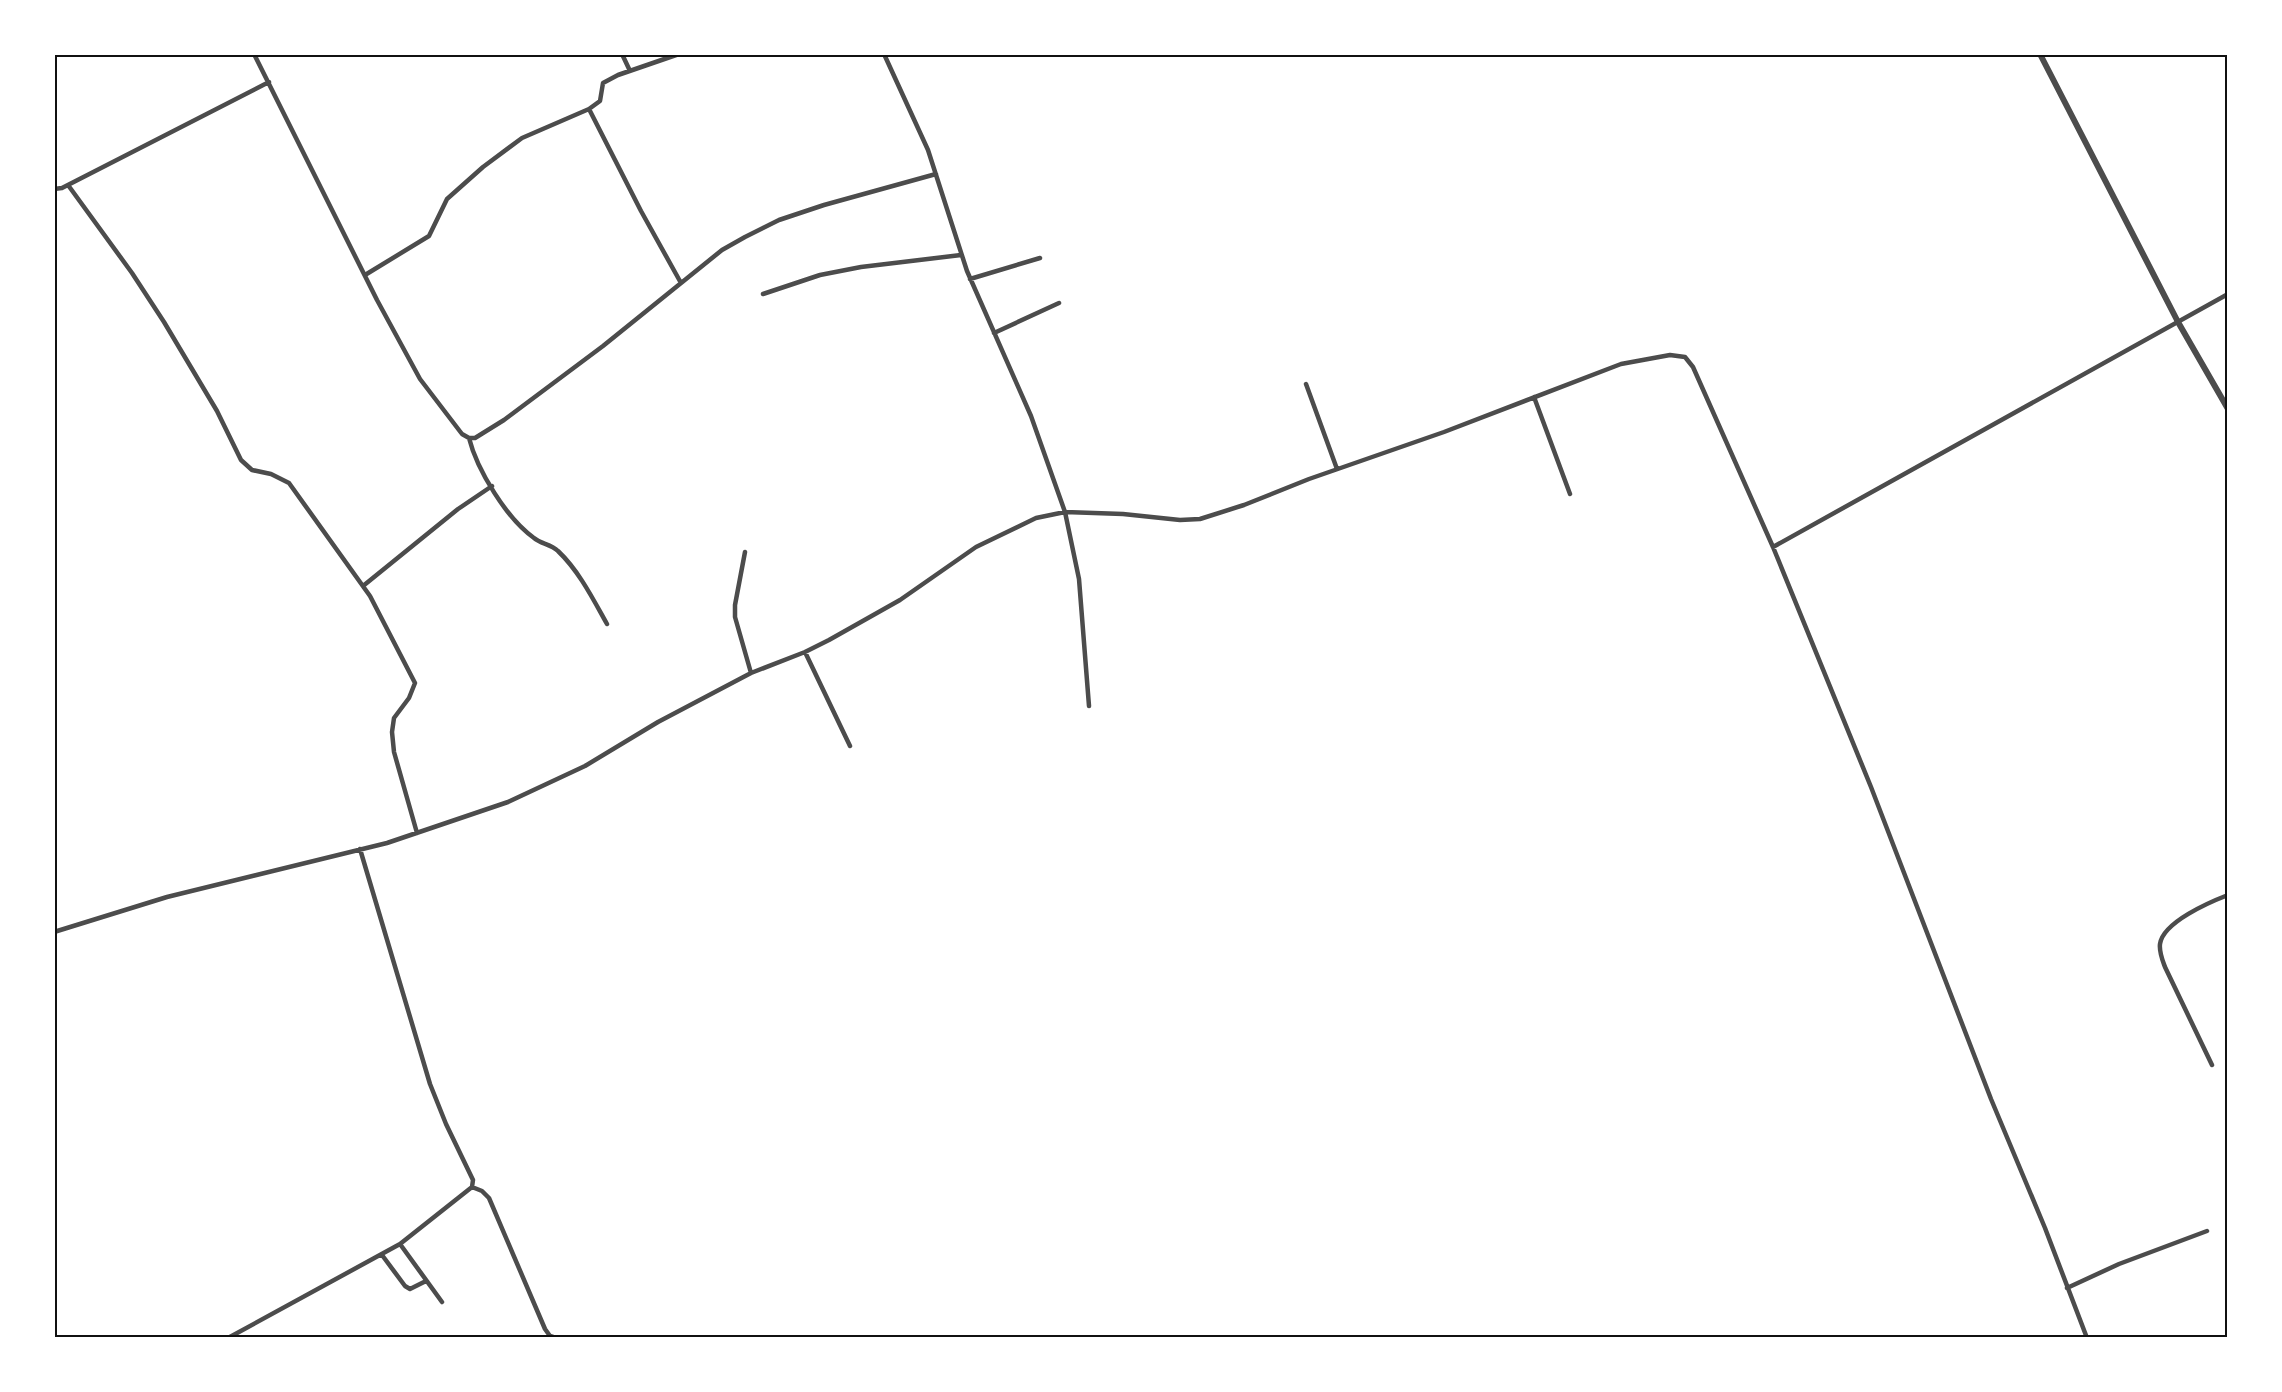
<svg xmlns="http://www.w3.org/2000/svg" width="2282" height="1392" viewBox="0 0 2282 1392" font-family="'Open Sans',sans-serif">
	<rect width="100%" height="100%" fill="#fff"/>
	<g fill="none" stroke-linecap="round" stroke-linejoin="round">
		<!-- minor -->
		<path stroke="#4c4c4c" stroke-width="4.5" d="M254 54 377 300 420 379 462 434 469 438H475L504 420 603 346 722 250 745 237 779 220 824 205 936 174
			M622 54 630 71
			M884 54 928 150 967 271 1031 416 1065 512 1079 579 1089 706
			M589 109 641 211 681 283
			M68 185 132 273 164 322 217 411 241 460 252 470 271 474 289 483 370 596 415 683 409 698 394 718 392 732 394 752 417 833
			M54 189 62 188 269 82
			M365 275 429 236 447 199 483 167 522 138 589 109 600 101 603 83 618 75 679 54
			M970 279 1040 258
			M763 294 820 275 861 267 961 255
			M994 333 1059 303
			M1306 384 1337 469
			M1534 397 1570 494
			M469 438C477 470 507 519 534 538 541 544 551 544 558 551 579 571 593 599 607 624
			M1773 547 2228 294
			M745 552 735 605V617L751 673
			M363 586 458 509 492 486
			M805 652 850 746
			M54 932 167 897 387 843 508 802 585 766 658 722 751 673 805 652 829 640 900 600 976 547 1036 518 1065 512 1123 514 1180 520 1200 519 1244 505 1309 479 1444 432 1621 364 1670 355 1685 357 1693 367 1773 547 1871 787 1991 1099 2045 1228 2087 1338
			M2212 1065 2165 967C2162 959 2159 952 2160 944 2163 922 2210 902 2228 895
			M472 1187 482 1191 489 1198 545 1329 550 1336 556 1338
			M400 1244 442 1302
			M382 1255 405 1286 410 1289 426 1281
			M2067 1288 2119 1264 2207 1231
			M228 1338 400 1244 472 1187 473 1180 446 1124 430 1084 360 849
			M569 1338H579"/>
		<!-- tertiary -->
		<path stroke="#4c4c4c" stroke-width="6" d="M2040 54 2178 322 2228 409"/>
	</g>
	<!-- border -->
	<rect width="2282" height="1392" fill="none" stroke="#ffffff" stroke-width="111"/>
	<rect x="56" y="56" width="2170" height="1280" fill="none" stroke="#111" stroke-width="2"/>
</svg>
